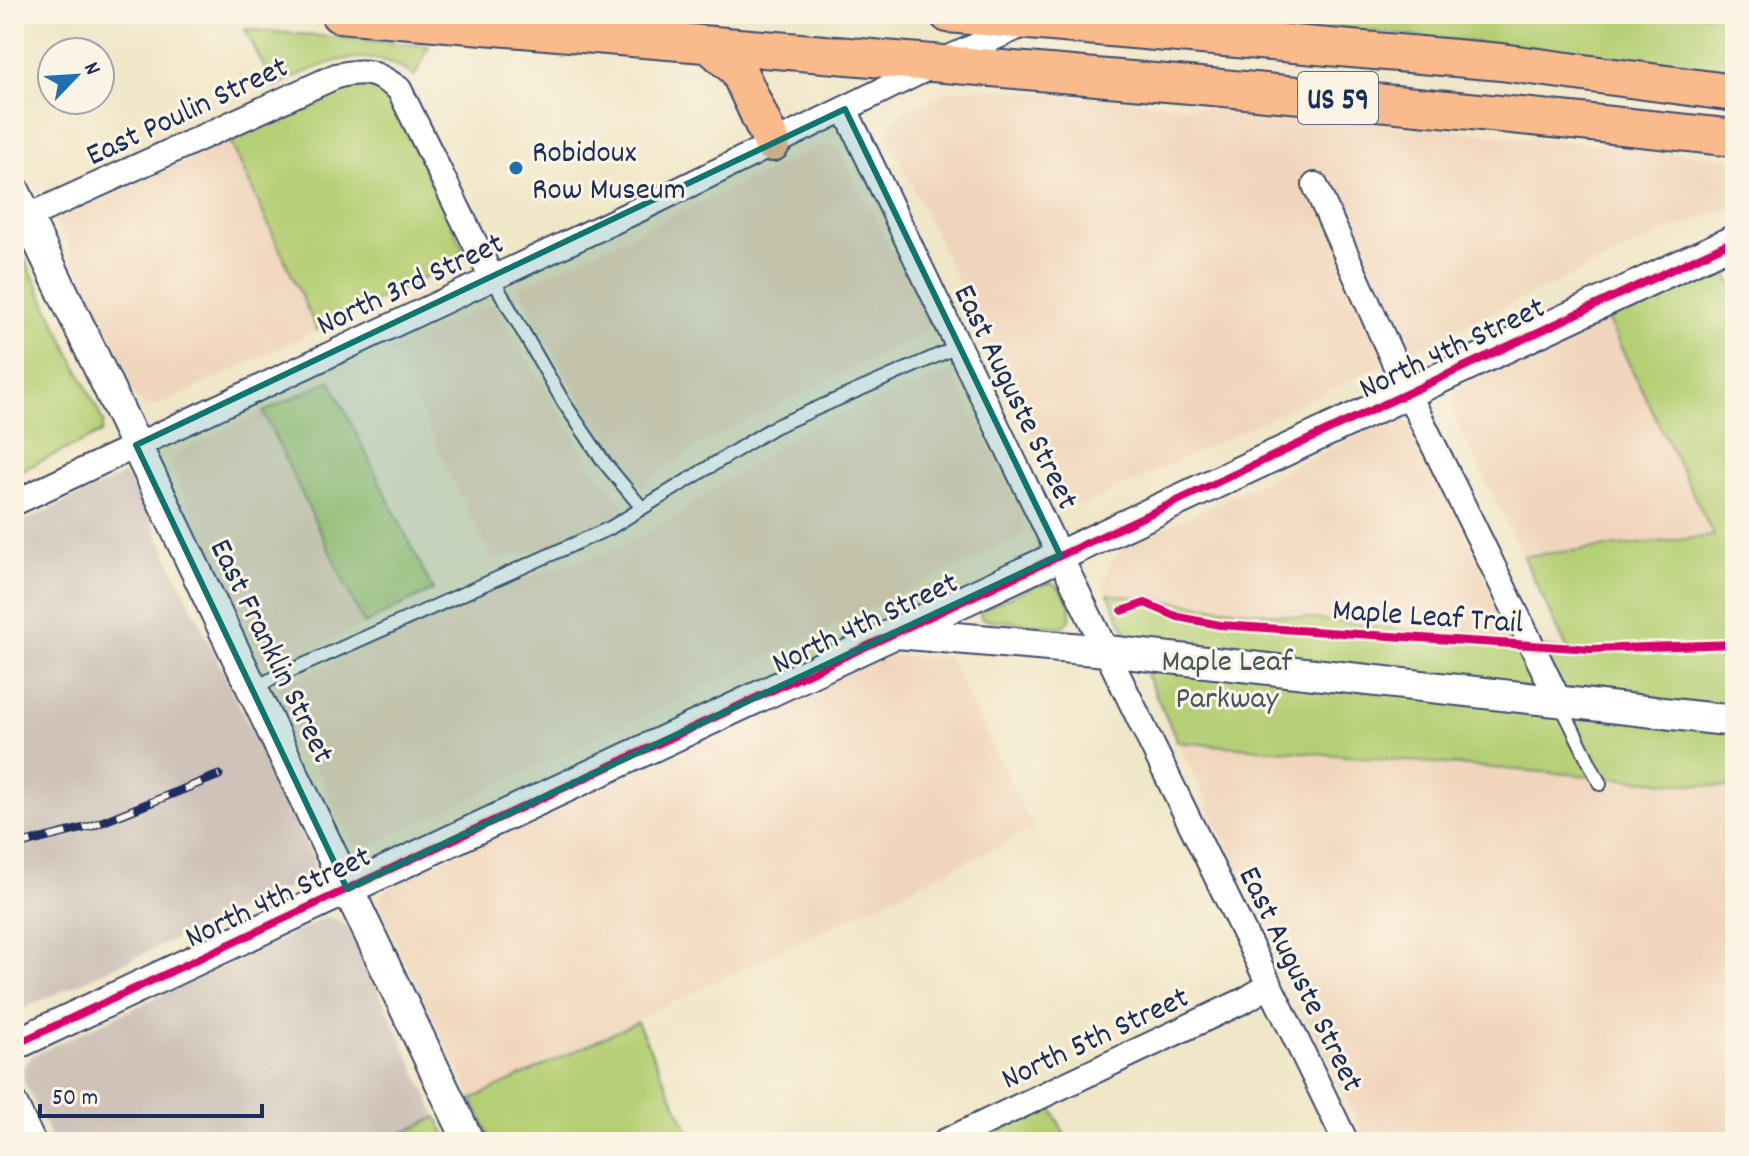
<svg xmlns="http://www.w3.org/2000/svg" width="1749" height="1156" viewBox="0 0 1749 1156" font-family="Dekko,sans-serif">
	<rect width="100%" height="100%" fill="#fcf5e5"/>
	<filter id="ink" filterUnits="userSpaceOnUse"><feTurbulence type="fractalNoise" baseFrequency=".0125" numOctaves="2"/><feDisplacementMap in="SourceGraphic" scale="16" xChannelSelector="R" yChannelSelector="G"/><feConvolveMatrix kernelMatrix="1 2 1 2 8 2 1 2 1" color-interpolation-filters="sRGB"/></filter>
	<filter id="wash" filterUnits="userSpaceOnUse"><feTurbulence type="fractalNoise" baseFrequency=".006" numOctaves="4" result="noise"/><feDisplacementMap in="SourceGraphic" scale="32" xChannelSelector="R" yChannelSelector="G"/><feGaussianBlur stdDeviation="1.8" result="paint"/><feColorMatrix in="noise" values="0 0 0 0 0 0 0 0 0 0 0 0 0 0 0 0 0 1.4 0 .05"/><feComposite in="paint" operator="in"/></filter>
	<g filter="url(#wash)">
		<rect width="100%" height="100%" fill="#f0e6c8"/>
		<!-- built -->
		<path fill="#f0d6bc" d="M969 89H999L1535 138 1735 159V206L1663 233 1084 505 1069 503 1059 493 890 140V126L902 113 947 91Z
			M230 141 317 330 158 406 146 405 137 400 56 220Z
			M824 144 838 147 929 323 922 334 696 446 641 487 607 443 537 326 520 287Z
			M493 303 593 468 625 509 606 526 568 541 493 561 390 350Z
			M1607 319 1714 536 1523 556 1453 415V400L1456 390Z
			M951 371 1023 516 1024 530 1015 540 371 845 358 846 349 840 278 687 475 597 625 545 664 523 798 432Z
			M263 412 364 624 269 671 172 470V457L183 449Z
			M1394 419 1406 420 1415 432 1518 645 1108 594 1103 583 1110 564 1122 548Z
			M887 656 948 657 1034 829 472 1099 380 910 381 895 396 882 868 662Z
			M1178 742 1735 788V1142H1367Z"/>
		<!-- industrial -->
		<path fill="#cec2b9" d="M124 475 133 484 314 861 312 872 301 881 14 1013V526Z
			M328 917 339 921 350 929 437 1117 385 1142H53L24 1081V1067L32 1056Z"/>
		<!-- green -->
		<path fill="#b5cf74" stroke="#687f69" stroke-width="2" d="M1201 14H1735V73L1672 63Z
			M245 29 429 46 415 76C405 70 393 62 381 60 342 52 309 70 274 87Z
			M370 86 390 100 462 246 460 260 317 330 230 141 344 89Z
			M14 237 104 423 101 433 14 474Z
			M1722 264 1735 290V788L1178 742 1108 594 1568 650 1523 556 1714 536 1607 319Z
			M330 380 433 590 364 624 263 412Z
			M1052 583C1066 590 1072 606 1070 621L1062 627 982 619 979 611 1036 585Z
			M637 1022 694 1142H492L472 1099Z
			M1051 1106 1068 1142H973Z
			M437 1117 449 1142H385Z"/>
	</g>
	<g filter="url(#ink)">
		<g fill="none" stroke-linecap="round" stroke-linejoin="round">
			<defs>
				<path id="service" d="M492 278 564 403 604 462 642 508
					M252 688 610 528 774 427 957 347
					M1561 705 1600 784"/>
				<path id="minor" d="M845 109C1008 455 1179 798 1346 1142
					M1315 185 1408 393 1560 703
					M27 217 336 76C366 69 374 71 399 89L492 278
					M14 503 638 210 940 62 1027 23
					M14 1102 33 1142
					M944 1142 1245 1000 1270 985"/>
				<path id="tertiary" d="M14 190 469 1142
					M896 633 1107 651 1735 721
					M14 1045 1735 240"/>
				<path id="primary" d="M339 14C805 53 1270 88 1735 138
					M948 14 1501 62 1735 93
					M710 45 738 70 772 143"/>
			</defs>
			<!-- service casing -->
			<use href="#service" stroke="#3b4a6e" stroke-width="16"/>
			<!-- minor casing -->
			<use href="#minor" stroke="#3b4a6e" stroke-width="28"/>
			<!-- tertiary casing -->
			<use href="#tertiary" stroke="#3b4a6e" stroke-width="34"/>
			<!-- primary casing -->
			<use href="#primary" stroke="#3b4a6e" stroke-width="40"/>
			<!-- service -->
			<use href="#service" stroke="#fff" stroke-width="12"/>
			<!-- minor -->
			<use href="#minor" stroke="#fff" stroke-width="24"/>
			<!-- tertiary -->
			<use href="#tertiary" stroke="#fff" stroke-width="30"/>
			<!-- primary -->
			<use href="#primary" stroke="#fabb8c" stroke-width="36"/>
			<defs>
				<path id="rail" d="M14 846 92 826 219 775"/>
			</defs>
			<!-- rail casing -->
			<use href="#rail" stroke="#1b2f5e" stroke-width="9"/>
			<!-- rail -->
			<use href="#rail" stroke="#fcf5e5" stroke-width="6" stroke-dasharray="18" stroke-linecap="butt"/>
			<defs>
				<path id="cycleway" d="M1122 611 1145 603 1178 617 1220 625 1591 649 1735 644
					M14 1045 1735 240"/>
			</defs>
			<!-- cycleway casing -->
			<use href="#cycleway" stroke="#fcf5e5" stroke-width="13"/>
			<!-- cycleway -->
			<use href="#cycleway" stroke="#d6006c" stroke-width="8"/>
		</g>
	</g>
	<!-- marked area -->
	<path fill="#0f766e" fill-opacity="0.2" stroke="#0f766e" stroke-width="6" stroke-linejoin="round" d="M845 109 1060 555 347 889 136 445Z"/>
	<!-- markers -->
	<circle fill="#1f6fb2" stroke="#fcf5e5" stroke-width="3" cx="516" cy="168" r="8"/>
	<g text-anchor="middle" stroke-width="6" stroke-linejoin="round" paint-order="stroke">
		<!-- shield labels -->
		<rect fill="#fcf5e5" stroke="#5e6a86" stroke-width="2" x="1298" y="72" width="80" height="52" rx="6"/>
		<g font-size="30" font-weight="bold" fill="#1b2f5e">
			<text x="1338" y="108">US 59</text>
		</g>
		<!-- street labels -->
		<g font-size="32" fill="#1b2f5e" stroke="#fcf5e5">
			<text transform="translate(186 109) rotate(-25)" y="11">East Poulin Street</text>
			<text transform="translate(409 282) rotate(-25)" y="11">North 3rd Street</text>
			<text transform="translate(1451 346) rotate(-25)" y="11">North 4th Street</text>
			<text transform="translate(1018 396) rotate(64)" y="11">East Auguste Street</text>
			<text transform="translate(1428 614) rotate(4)" y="11">Maple Leaf Trail</text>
			<text transform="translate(864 621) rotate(-25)" y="11">North 4th Street</text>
			<text transform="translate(274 650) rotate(64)" y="11">East Franklin Street</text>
			<text transform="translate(277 895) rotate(-25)" y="11">North 4th Street</text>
			<text transform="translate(1303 978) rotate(64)" y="11">East Auguste Street</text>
			<text transform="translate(1094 1036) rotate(-25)" y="11">North 5th Street</text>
		</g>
		<!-- poi labels -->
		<g font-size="32" fill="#1b2f5e" stroke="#fcf5e5" text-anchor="start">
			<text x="532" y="161">Robidoux<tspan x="532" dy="37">Row Museum</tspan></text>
		</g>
		<!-- park labels -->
		<g font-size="32" fill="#425764" stroke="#fcf5e5">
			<text x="1227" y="670">Maple Leaf<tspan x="1227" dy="37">Parkway</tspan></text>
		</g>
	</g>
	<!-- margin -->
	<rect width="1749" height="1156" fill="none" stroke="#fcf5e5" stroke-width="48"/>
	<!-- north arrow -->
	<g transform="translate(76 76) rotate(65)"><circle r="38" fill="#fcf5e5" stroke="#a2a6af" stroke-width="2"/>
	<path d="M0-6L14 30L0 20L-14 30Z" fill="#1f6fb2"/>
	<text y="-12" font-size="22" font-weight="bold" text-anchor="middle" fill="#1b2f5e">N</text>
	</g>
	<!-- scale -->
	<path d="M40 1104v12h222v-12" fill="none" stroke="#1b2f5e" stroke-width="4"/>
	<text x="52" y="1104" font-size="24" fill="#1b2f5e" stroke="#fcf5e5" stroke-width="6" paint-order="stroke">50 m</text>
</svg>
